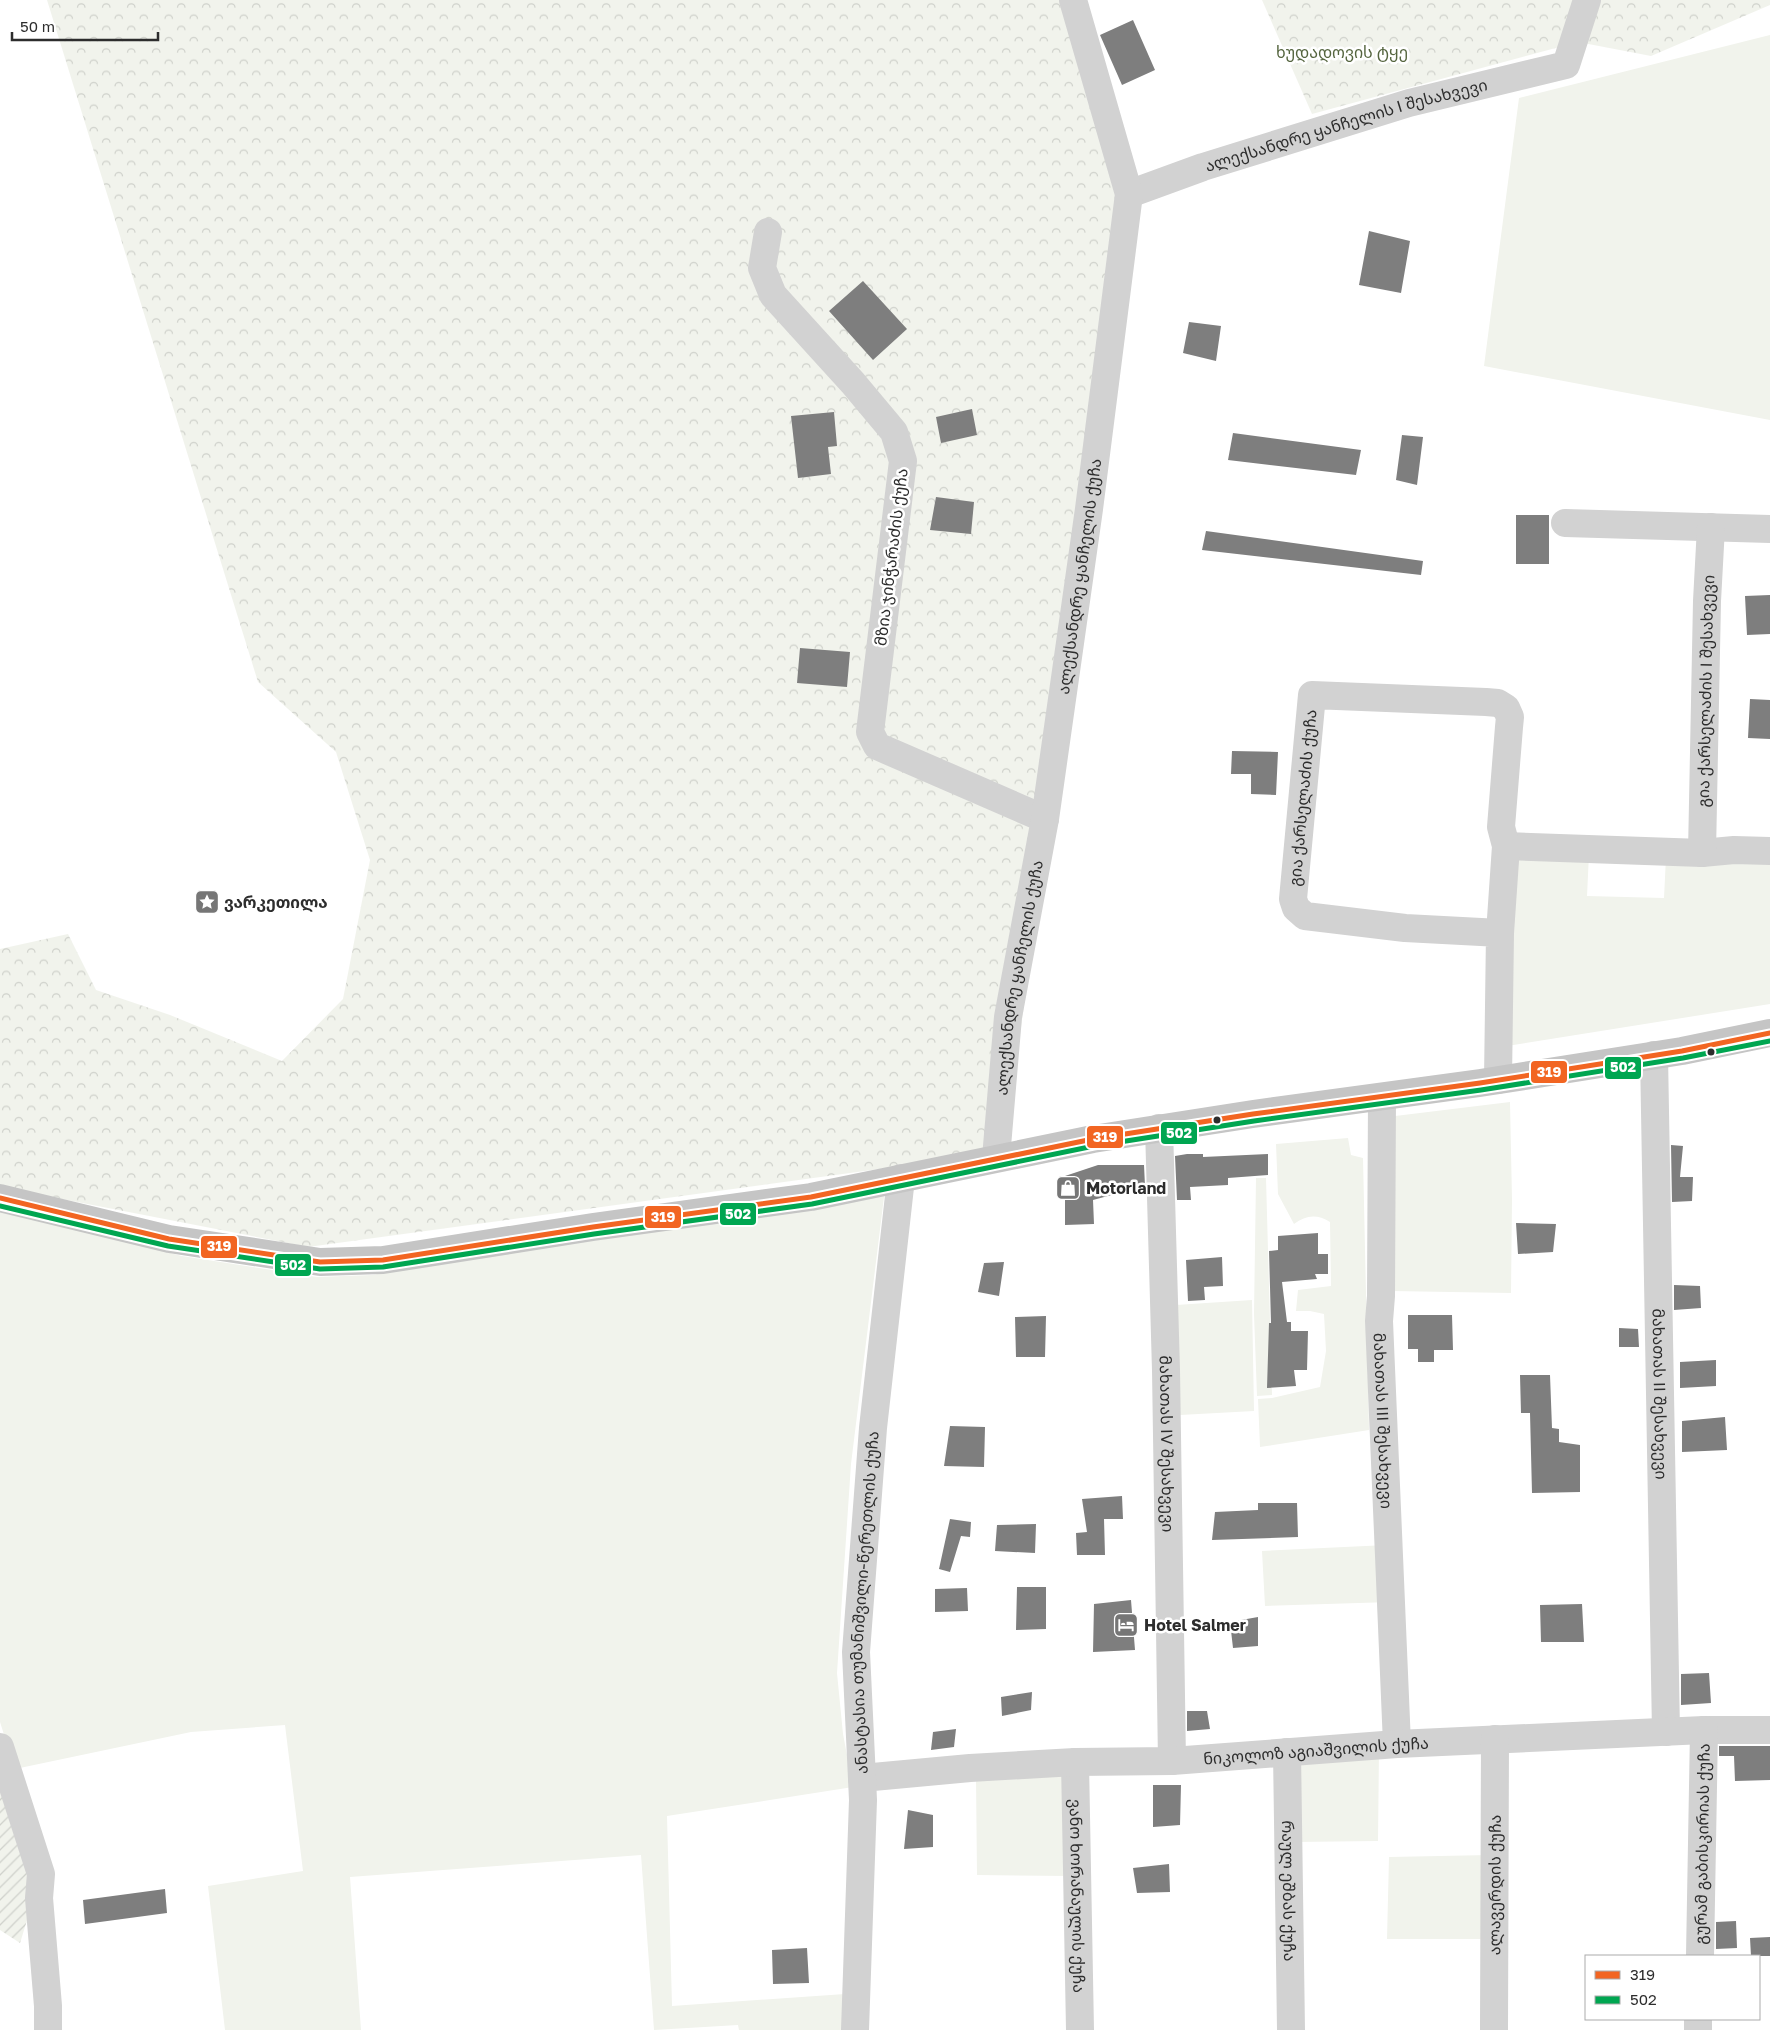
<svg xmlns="http://www.w3.org/2000/svg" width="1770" height="2030" viewBox="0 0 1770 2030" font-family="'Golos Text','Noto Sans Georgian',sans-serif">
	<defs>
		<pattern id="forest-crowns" width="20" height="18" patternUnits="userSpaceOnUse" patternTransform="scale(1.25)"><rect width="20" height="18" fill="#f1f3ec"/><path d="M2 6a3 3 0 1 1 6 0M12 15a3 3 0 1 1 6 0" fill="none" stroke="#cfd1cb"/></pattern>
		<pattern id="garden-furrows" width="10" height="10" patternUnits="userSpaceOnUse" patternTransform="scale(1.25)"><rect width="10" height="10" fill="#f1f3ec"/><path d="M-1 1l2-2M0 10L10 0M9 11l2-2" fill="none" stroke="#cfd1cb"/></pattern>
	</defs>
	<rect width="100%" height="100%" fill="#fff"/>
	<!-- grass -->
	<path fill="#f1f3ec" d="M1770 35V420L1484 366 1519 98Z
		M1589 854 1587 896 1664 898 1666 857 1770 861V1004L1507 1046 1512 856Z
		M1510 1102 1512 1200 1511 1293 1391 1291 1387 1117Z
		M1348 1138 1351 1155 1363 1158 1369 1430 1260 1447 1258 1399 1272 1398 1320 1387 1326 1351 1324 1314 1310 1311H1296L1298 1290 1331 1286 1330 1222C1317 1214 1306 1215 1294 1224L1278 1194 1276 1144Z
		M1256 1178H1266L1272 1395 1257 1396 1254 1314Z
		M885 1189 851 1464 837 1673 843 1734 853 1787 667 1816 672 2006 845 1994V2030H739L738 2025 654 2030 641 1855 350 1877 361 2030H225L208 1886 303 1871 285 1725 191 1732 15 1769 0 1722V1210L182 1256 317 1277 372 1275Z
		M1252 1300 1254 1411 1180 1415 1176 1305Z
		M1387 1545 1391 1602 1265 1606 1262 1551Z
		M1379 1749 1378 1841 1295 1842 1294 1756Z
		M1068 1773 1071 1876 977 1875 976 1777Z
		M1490 1855 1489 1939H1387L1389 1857Z"/>
	<!-- forest -->
	<path fill="url(#forest-crowns)" d="M47 0H1066L1132 212 1004 1152 308 1247 0 1187V949L68 934 96 990 170 1015 282 1061 343 999 370 860 336 752 258 682Z
		M1262 0H1770V5L1651 56 1578 42 1312 114Z"/>
	<!-- garden -->
	<path fill="url(#garden-furrows)" d="M0 1772 37 1888 20 1943 0 1930Z"/>
	<!-- building -->
	<path fill="#7e7e7e" d="M1133 20 1155 70 1122 85 1100 35Z
		M1369 231 1410 241 1401 293 1359 285Z
		M863 281 907 329 873 360 829 311Z
		M1189 322 1221 326 1216 361 1183 353Z
		M972 409 977 435 941 443 936 417Z
		M834 412 837 446 828 447 831 474 798 478 791 416Z
		M1233 433 1361 450 1356 475 1228 460Z
		M1402 435 1423 437 1417 485 1396 480Z
		M936 497 974 502 971 534 930 530Z
		M1516 515H1549V564H1516Z
		M1206 531 1423 561 1421 575 1202 550Z
		M1770 595V634L1747 635 1745 596Z
		M800 648 850 652 847 687 797 683Z
		M1750 699 1770 700V739L1748 738Z
		M1232 751 1278 752 1276 795 1251 794V774H1231Z
		M1671 1145 1683 1146 1680 1177H1693L1692 1201 1672 1202Z
		M1187 1154H1203V1157L1268 1154V1175L1228 1178V1185L1190 1187 1191 1200H1177L1175 1156Z
		M1098 1165H1144L1145 1186 1093 1200 1094 1224 1065 1225V1176Z
		M1516 1223 1556 1224 1553 1252 1518 1254Z
		M1318 1233V1254H1328V1274H1315L1317 1279 1282 1282 1287 1322H1291V1331H1308L1307 1370H1294L1296 1386 1267 1388 1269 1323H1271L1269 1251 1278 1250V1236Z
		M1222 1257 1223 1286 1204 1287 1205 1300 1188 1301 1186 1260Z
		M1004 1262 999 1296 978 1292 984 1263Z
		M1674 1285 1700 1286 1701 1308 1674 1310Z
		M1408 1315H1452L1453 1350H1434V1362H1418V1349H1408Z
		M1046 1316 1045 1357H1016L1015 1317Z
		M1619 1328 1638 1329 1639 1347H1619Z
		M1716 1360V1386L1680 1388V1362Z
		M1520 1375H1550L1552 1428 1559 1429V1442L1580 1445V1492L1532 1493 1530 1413H1521Z
		M1725 1417 1727 1450 1682 1452V1421Z
		M950 1426 985 1427 984 1467 944 1466Z
		M1122 1496 1123 1519H1104L1105 1555H1077L1076 1533 1087 1532 1082 1499Z
		M1258 1503H1297L1298 1537 1212 1540 1215 1512 1258 1510Z
		M950 1519 971 1522 970 1537 961 1536 950 1572 939 1569Z
		M1036 1524 1035 1553 995 1551 997 1525Z
		M1017 1587H1046V1629L1016 1630Z
		M967 1588 968 1611 935 1612V1589Z
		M1131 1600 1135 1650 1093 1652 1094 1604Z
		M1582 1604 1584 1642H1541L1540 1605Z
		M1258 1617V1646L1233 1648 1230 1622Z
		M1709 1673 1711 1703 1681 1705V1674Z
		M1032 1692 1031 1710 1002 1716 1001 1697Z
		M1187 1711H1207L1210 1729 1187 1731Z
		M956 1729 954 1747 931 1750 933 1732Z
		M1719 1746H1770V1780L1735 1781 1734 1756H1719Z
		M1153 1785H1181L1180 1825 1153 1827Z
		M908 1810 933 1815V1847L904 1849Z
		M1169 1864 1170 1892 1137 1893 1133 1868Z
		M165 1889 167 1913 85 1924 83 1900Z
		M1736 1921 1737 1948 1716 1949V1922Z
		M1770 1937V1956H1751L1750 1938Z
		M807 1948 809 1983 773 1984 772 1950Z"/>
	<g fill="none" stroke-linecap="round" stroke-linejoin="round">
		<!-- minor -->
		<g stroke="#d2d2d2" stroke-width="28">
			<path id="s1" d="M1129 194 1203 167 1409 103 1566 65 1587 0"/>
			<path d="M768 232 762 268 773 295 853 383 894 432 903 461 870 732 877 746 1045 819"/>
			<path d="M1565 523 1770 529"/>
			<path d="M1506 846 1702 853 1734 850 1770 851"/>
			<path id="s2" d="M1702 853 1707 601 1711 527"/>
			<path id="s3" d="M1654 1055 1666 1732"/>
			<path id="s4" d="M1498 1080 1500 933 1405 928 1305 916 1296 908 1293 899 1312 695 1486 702 1498 703 1506 708 1510 717 1509 727 1501 827 1506 846 1500 933"/>
			<path id="s5" d="M1382 1097 1381 1296 1379 1321 1397 1744"/>
			<path id="s6" d="M1159 1128 1166 1370 1172 1761"/>
			<path id="s7" d="M996 1158 1008 1017 1045 819 1089 509 1129 194 1073 0"/>
			<path d="M0 1747 41 1874 39 1898 48 2006V2030"/>
			<path id="s8" d="M1287 1752 1291 2030"/>
			<path id="s9" d="M1075 1762 1080 2030"/>
			<path id="s10" d="M862 1778 970 1768 1075 1762 1172 1761 1397 1744 1704 1730H1770"/>
			<path id="s11" d="M1700 1956 1704 1730"/>
			<path id="s12" d="M855 2030 863 1800 856 1652 873 1428 901 1178"/>
			<path id="s13" d="M1494 2030 1495 1739"/>
			<path d="M1698 2030V2019"/>
		</g>
		<!-- major -->
		<path stroke="#c5c5c5" stroke-width="28" d="M0 1198 169 1239 320 1262 383 1260 593 1227 811 1197 1093 1139 1253 1114 1480 1083 1682 1051 1770 1033"/>
		<defs>
			<path id="bus-1" d="M0 1198 169 1239 320 1262 383 1260 593 1227 811 1197 1093 1139 1253 1114 1480 1083 1682 1051 1770 1033"/>
			<path id="bus-2" d="M0 1206 168 1246 320 1269 383 1267 594 1234 812 1204 1094 1146 1254 1121 1481 1090 1683 1058 1770 1041"/>
		</defs>
		<!-- bus-1 casing -->
		<use href="#bus-1" stroke="#fff" stroke-width="9"/>
		<!-- bus-2 casing -->
		<use href="#bus-2" stroke="#fff" stroke-width="9"/>
		<!-- bus-1 -->
		<use href="#bus-1" stroke="#f26522" stroke-width="5"/>
		<!-- bus-2 -->
		<use href="#bus-2" stroke="#00a651" stroke-width="5"/>
	</g>
	<!-- icons -->
	<defs>
		<symbol id="sight-square" viewBox="-11 -11 22 22"><rect x="-9" y="-9" width="18" height="18" rx="4" fill="#767676" stroke="#fff"/><path d="M0-6L1.8-2.2L6-1.7L2.9 1.2L3.7 5.4L0 3.3L-3.7 5.4L-2.9 1.2L-6-1.7L-1.8-2.2Z" fill="#fff"/></symbol>
		<symbol id="shop-square" viewBox="-11 -11 22 22"><rect x="-9" y="-9" width="18" height="18" rx="4" fill="#767676" stroke="#fff"/><path d="M-5-2.5h2.3a2.7 3.5 0 0 1 5.4 0H5L5.5 6h-11ZM-1.5-2.5h3a1.5 2.3 0 0 0-3 0Z" fill="#fff"/></symbol>
		<symbol id="hotel-square" viewBox="-11 -11 22 22"><rect x="-9" y="-9" width="18" height="18" rx="4" fill="#767676" stroke="#fff"/><path d="M-6-4.5h1.5V1H6V5H4.5V3h-9V5H-6ZM-4 0a1.8 1.8 0 1 1 3.6 0ZM.5 0V-2.5h3Q6-2.5 6 0Z" fill="#fff"/></symbol>
	</defs>
	<g fill-rule="evenodd">
		<use href="#sight-square" x="193" y="888" width="28" height="28"/>
		<use href="#shop-square" x="1054" y="1174" width="28" height="28"/>
		<use href="#hotel-square" x="1112" y="1611" width="28" height="28"/>
	</g>
	<!-- markers -->
	<g fill="#2d2d2d" stroke="#fff" stroke-width="2">
		<circle cx="1711" cy="1052" r="4.5"/>
		<circle cx="1217" cy="1120" r="4.5"/>
	</g>
	<g text-anchor="middle" stroke-width="5" stroke-linejoin="round" paint-order="stroke">
		<!-- park labels -->
		<g font-size="16" fill="#55653f" stroke="#fff">
			<text x="1342" y="58">ხუდადოვის ტყე</text>
		</g>
		<!-- street labels -->
		<g font-size="16" fill="#2d2d2d" stroke="#fff">
			<text dy="6" stroke="none"><textPath href="#s1" startOffset="228">ალექსანდრე ყანჩელის I შესახვევი</textPath></text>
			<text transform="translate(891 557) rotate(-83)" y="6">მზია ჯინჭარაძის ქუჩა</text>
			<text dy="6" stroke="none"><textPath href="#s7" startOffset="588">ალექსანდრე ყანჩელის ქუჩა</textPath></text>
			<text dy="6" stroke="none"><textPath href="#s2" startOffset="162">გია ქარსელაძის I შესახვევი</textPath></text>
			<text dy="6" stroke="none"><textPath href="#s4" startOffset="466">გია ქარსელაძის ქუჩა</textPath></text>
			<text dy="6" stroke="none"><textPath href="#s7" startOffset="182">ალექსანდრე ყანჩელის ქუჩა</textPath></text>
			<text dy="6" stroke="none"><textPath href="#s3" startOffset="339">მახათას II შესახვევი</textPath></text>
			<text dy="6" stroke="none"><textPath href="#s5" startOffset="324">მახათას III შესახვევი</textPath></text>
			<text dy="6" stroke="none"><textPath href="#s6" startOffset="316">მახათას IV შესახვევი</textPath></text>
			<text dy="6" stroke="none"><textPath href="#s12" startOffset="428">ანასტასია თუმანიშვილი-წერეთლის ქუჩა</textPath></text>
			<text dy="6" stroke="none"><textPath href="#s10" startOffset="455">ნიკოლოზ აგიაშვილის ქუჩა</textPath></text>
			<text dy="6" stroke="none"><textPath href="#s11" startOffset="112">გურამ გაბისკირიას ქუჩა</textPath></text>
			<text dy="6" stroke="none"><textPath href="#s13" startOffset="145">ალავერდის ქუჩა</textPath></text>
			<text dy="6" stroke="none"><textPath href="#s8" startOffset="139">რაულ ეშბას ქუჩა</textPath></text>
			<text dy="6" stroke="none"><textPath href="#s9" startOffset="134">ვანო ხორანაულის ქუჩა</textPath></text>
		</g>
		<!-- poi labels -->
		<g font-size="16" font-weight="bold" fill="#2d2d2d" stroke="#fff" text-anchor="start">
			<text x="224" y="908">ვარკეთილა</text>
			<text x="1086" y="1194">Motorland</text>
			<text x="1144" y="1631">Hotel Salmer</text>
		</g>
	</g>
	<g stroke="#fff" stroke-width="2">
		<rect x="1604" y="1056" width="38" height="24" rx="5" fill="#00a651"/>
		<rect x="1530" y="1060" width="38" height="24" rx="5" fill="#f26522"/>
		<rect x="1160" y="1121" width="38" height="24" rx="5" fill="#00a651"/>
		<rect x="1086" y="1125" width="38" height="24" rx="5" fill="#f26522"/>
		<rect x="719" y="1202" width="38" height="24" rx="5" fill="#00a651"/>
		<rect x="644" y="1205" width="38" height="24" rx="5" fill="#f26522"/>
		<rect x="200" y="1235" width="38" height="24" rx="5" fill="#f26522"/>
		<rect x="274" y="1253" width="38" height="24" rx="5" fill="#00a651"/>
	</g>
	<g font-size="14" text-anchor="middle" font-weight="bold" fill="#fff">
		<text x="1623" y="1072">502</text>
		<text x="1549" y="1077">319</text>
		<text x="1179" y="1138">502</text>
		<text x="1105" y="1142">319</text>
		<text x="738" y="1219">502</text>
		<text x="663" y="1222">319</text>
		<text x="219" y="1251">319</text>
		<text x="293" y="1270">502</text>
	</g>
	<!-- legend -->
	<rect x="1585" y="1955" width="175" height="65" fill="#ffffff" stroke="#ababab"/>
	<rect x="1595" y="1971" width="25" height="8" fill="#f26522" stroke="#ababab"/>
	<text x="1630" y="1980" font-size="15" fill="#2d2d2d">319</text>
	<rect x="1595" y="1996" width="25" height="8" fill="#00a651" stroke="#ababab"/>
	<text x="1630" y="2005" font-size="15" fill="#2d2d2d">502</text>
	<!-- scale -->
	<path d="M12 32v8h146v-8" fill="none" stroke="#2d2d2d" stroke-width="2.5"/>
	<text x="20" y="32" font-size="15" fill="#2d2d2d" stroke="#ffffff" stroke-width="4" paint-order="stroke">50 m</text>
</svg>
